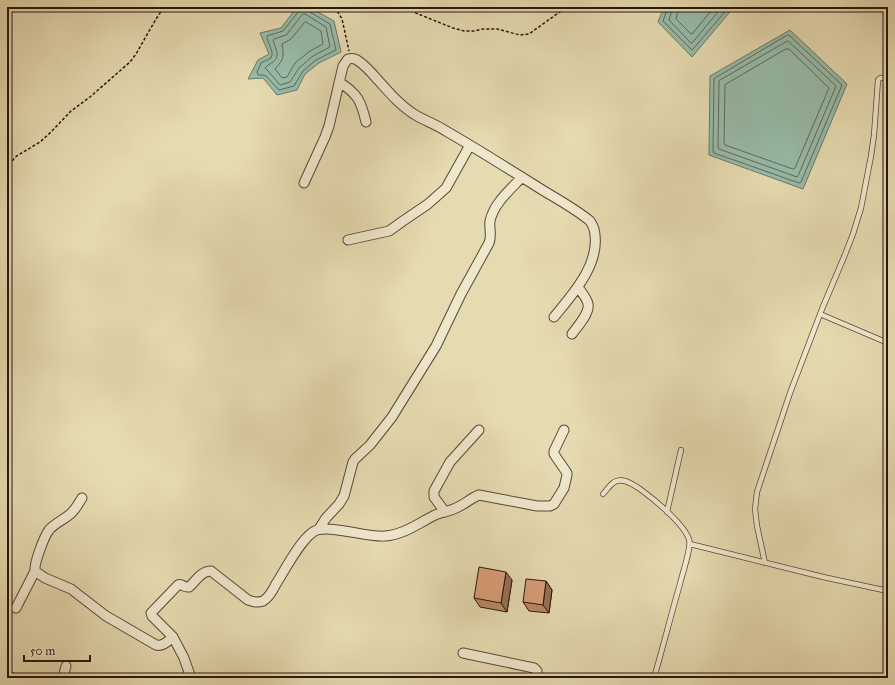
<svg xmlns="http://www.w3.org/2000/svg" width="895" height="685" viewBox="0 0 895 685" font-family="'IM FELL Great Primer',serif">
	<rect width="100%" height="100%" fill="#e6dab0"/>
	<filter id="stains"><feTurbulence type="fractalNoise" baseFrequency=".005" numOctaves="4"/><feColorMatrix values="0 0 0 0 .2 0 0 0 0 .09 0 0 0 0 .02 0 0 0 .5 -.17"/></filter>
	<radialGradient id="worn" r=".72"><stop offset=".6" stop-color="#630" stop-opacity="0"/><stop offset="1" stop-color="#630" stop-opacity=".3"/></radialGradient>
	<!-- water -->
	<path fill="#97bba8" stroke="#6a796a" d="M297 7H309L334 21 341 52 319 63 305 74 297 90 277 95 263 78 248 79 258 60 269 54 260 33 281 28Z
		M664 7H734L692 57 658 22Z
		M790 30 847 84 803 189 709 155 710 76Z"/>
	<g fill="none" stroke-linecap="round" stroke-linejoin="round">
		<!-- shore -->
		<path stroke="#5f695b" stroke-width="1" d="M300 7 299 11 283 31 267 36V38L272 52V55L271 58 261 63 257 72 258 75H263L266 76 279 90 294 86 303 71 316 60 336 50 330 24 310 12 308 10V7
			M668 7 663 21 692 50 693 49 729 7
			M673 7 669 20 691 43 693 42 722 7
			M679 7 676 19 691 34 693 33 714 7
			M303 14H305L326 27 330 47 313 56 299 68 290 82 280 85 270 73 265 68C267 65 269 65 273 62 281 56 275 48 273 40L274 39 286 35Z
			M306 22 321 31 323 44 310 51 295 63 287 77 282 78 275 69C284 59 284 57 282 44L291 39 304 23Z
			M788 35 790 36 842 85 801 182 799 183 714 153 713 151 714 79Z
			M788 41 836 86 798 176 797 177 719 149 718 148 719 81Z
			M786 49H789L829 88 795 168 793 169 725 145 724 143 725 85Z"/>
		<defs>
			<path id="lane" d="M820 314 888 343
				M603 494C606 491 609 486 613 483 621 476 633 484 640 489 655 500 683 523 689 539 692 547 682 574 680 584 671 615 663 647 654 678
				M667 512 681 450
				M690 544 823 577 888 591
				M765 563 757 526 755 509 757 492 790 393 822 309 844 257 853 234 861 208 871 156 874 135 878 80 880 78H884L888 81"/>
			<path id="street" d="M339 82C358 94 361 101 366 122
				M304 183 325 137 329 126 343 66 348 59C352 58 354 58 357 60 365 65 371 72 377 79 389 92 401 107 417 116 426 121 437 125 446 131 479 150 512 171 544 191 559 200 577 210 590 221 592 224 593 226 594 229 602 262 574 293 554 317
				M348 240 389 231 403 221 428 204 446 188 470 145
				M572 334C577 327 590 313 588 304 587 298 581 292 578 287
				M82 498C78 504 75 511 69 515 63 520 54 524 49 530 44 537 34 563 35 571L45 578 71 589 106 616 156 645C163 647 168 641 173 637
				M445 512 434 497V491L450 462 479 430
				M319 529 326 518 339 504 344 496 353 462 355 459 370 445 392 417 436 346 461 294 489 243C492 236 489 228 490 221 494 203 510 190 522 177
				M16 608 35 571
				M463 653 534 668 537 671V678
				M7 675 12 678
				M63 678 66 666
				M191 678 184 658 173 637 152 616 151 613 178 585C182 583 184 588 189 587 196 581 201 571 211 571L248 600C254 602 257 603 263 601 269 598 273 590 276 584 285 570 299 542 313 532 326 523 368 538 385 536 403 535 419 523 435 515 442 512 451 511 458 507 465 504 471 498 479 495L537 506H550L554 504 564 488 567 475V473L554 454V451L564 430"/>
		</defs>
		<!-- lane casing -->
		<use href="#lane" stroke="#574836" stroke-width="6"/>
		<!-- street casing -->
		<use href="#street" stroke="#574836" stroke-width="11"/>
		<!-- path -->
		<path stroke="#27170e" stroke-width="1.5" stroke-dasharray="3 2" stroke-linecap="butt" d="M335 7 342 19 349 51
			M401 7 453 28 464 31H474L483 29H497L520 35 529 34 554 16 567 7
			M7 185 11 163 15 157 40 142 51 132 71 111 90 97 130 62 136 54 156 19 164 7"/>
		<!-- lane -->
		<use href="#lane" stroke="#efe7cc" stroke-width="4.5"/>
		<!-- street -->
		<use href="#street" stroke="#efe7cc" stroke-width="9"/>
	</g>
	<!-- wall -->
	<path fill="#bb8867" stroke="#27170e" d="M512 580 507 612 480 607 474 598Z
		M546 581 552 590 549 613 529 611 523 602Z"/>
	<!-- shaded-wall -->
	<path fill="#986f54" stroke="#27170e" d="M506 572 512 580 507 612 501 603Z
		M546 581 552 590 549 613 543 605Z"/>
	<!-- building -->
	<path fill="#d99e78" stroke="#27170e" d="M479 567 506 572 501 603 474 598Z
		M526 579 546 581 543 605 523 602Z"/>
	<!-- margin -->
	<rect width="895" height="685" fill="none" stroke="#e6dab0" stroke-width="24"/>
	<rect x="8" y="8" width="879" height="669" fill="none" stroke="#27170e" stroke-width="2"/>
	<rect x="12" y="12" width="871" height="661" fill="none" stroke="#27170e"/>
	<!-- scale -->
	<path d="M24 655v6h66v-6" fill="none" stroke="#27170e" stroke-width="2"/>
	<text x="30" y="655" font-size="12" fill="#27170e" stroke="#efe7cc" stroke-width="3" paint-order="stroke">50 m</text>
	<rect width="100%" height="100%" filter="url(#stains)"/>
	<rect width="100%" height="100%" fill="url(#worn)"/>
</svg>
